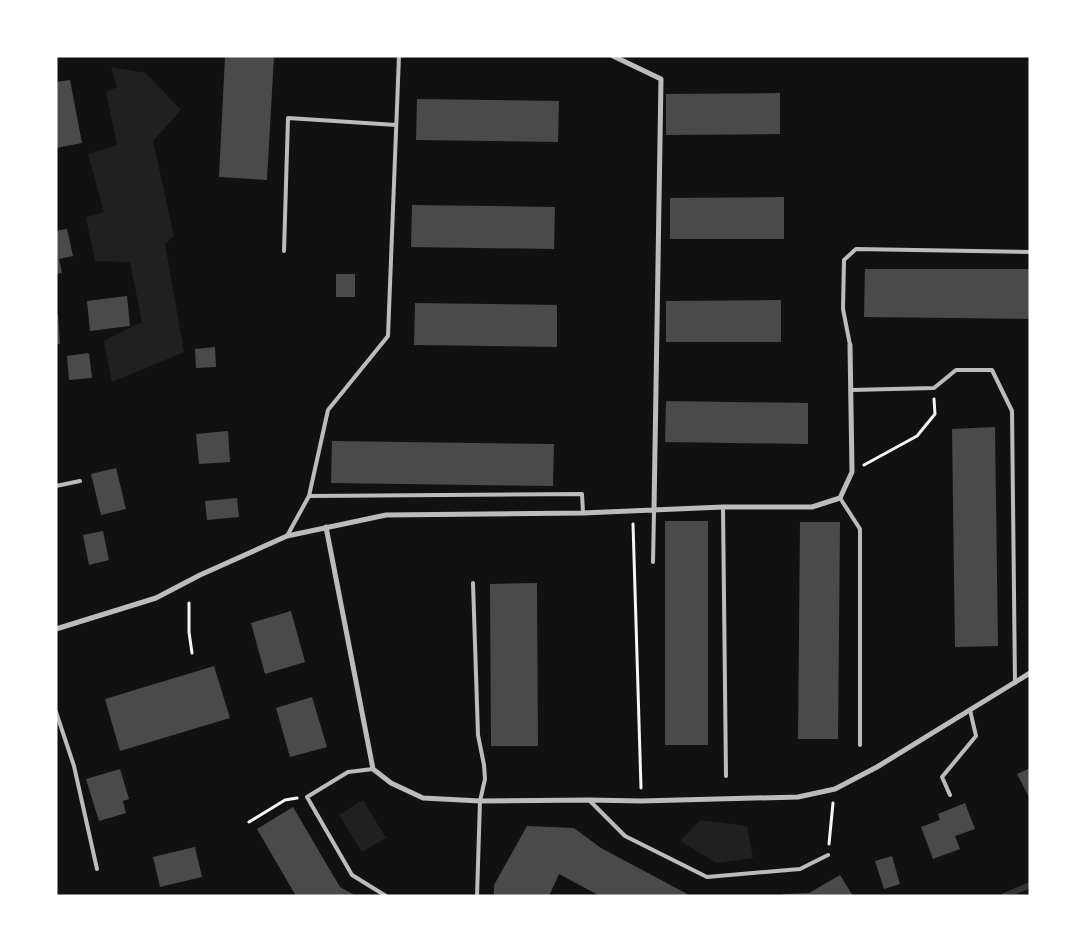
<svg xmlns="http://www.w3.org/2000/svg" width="1086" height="952" viewBox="0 0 1086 952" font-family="'Exo 2',sans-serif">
	<rect width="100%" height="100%" fill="#111"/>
	<!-- green -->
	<path fill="#202020" d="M111 67 146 73 181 110 153 141 174 236 165 244 184 352 112 382 104 341 142 322 130 262 95 261 86 217 104 212 88 154 117 145 106 92 117 87Z
		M363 800 386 838 362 852 339 815Z
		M700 820 747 826 753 858 717 863 680 841Z"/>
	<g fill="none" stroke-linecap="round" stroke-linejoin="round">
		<!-- stream -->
		<path stroke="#333" stroke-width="6" d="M1004 896 1030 885"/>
	</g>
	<!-- building -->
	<path fill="#4a4a4a" d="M225 56H274L267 180 219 177Z
		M70 80 82 143 56 148V82Z
		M780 93V134L666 135V94Z
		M417 99 559 101 558 142 416 140Z
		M784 197V239H670V198Z
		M412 205 555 207 554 249 411 247Z
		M67 229 73 256 59 259 62 273 56 274V231Z
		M865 269H1030V319L864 317Z
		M336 274H355V297H336Z
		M127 296 130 326 90 331 87 301Z
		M781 300V342H666V301Z
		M415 303 557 305V347L414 345Z
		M56 314H58L60 344H56Z
		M215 347 216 367 196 368 195 349Z
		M89 353 92 378 69 380 67 356Z
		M666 401 808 403V444L665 442Z
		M995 427 998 646 955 647 952 429Z
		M228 431 230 462 199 464 196 434Z
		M332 441 554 444 553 486 331 483Z
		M116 468 126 509 101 515 91 474Z
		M237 498 239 517 207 520 205 501Z
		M665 521H708V745H665Z
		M800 522H840L838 739H798Z
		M103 531 109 560 89 565 83 535Z
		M537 583 538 746H491L490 584Z
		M291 611 305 662 265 674 251 623Z
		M214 666 230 718 120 751 105 699Z
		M312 697 327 747 290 757 276 708Z
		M1030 768V799L1017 774Z
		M120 769 129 799 123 801 126 813 99 821 86 779Z
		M965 803 975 829 955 836 960 849 933 859 921 827 940 820 938 814Z
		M293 807 340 887 356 896H296L257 829Z
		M527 826 574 828 601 848 691 896H600L559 874 549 896H494V885Z
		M195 847 202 877 160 887 153 857Z
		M892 856 900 884 884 889 875 861Z
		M840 875 853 896H783V894L809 893Z"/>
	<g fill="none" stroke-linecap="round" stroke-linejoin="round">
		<!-- path -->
		<path stroke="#f5f5f5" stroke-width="3" d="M864 465 917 436 935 414 934 399
			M633 524 641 788
			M189 603V632L192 653
			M249 822 285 800 297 798
			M829 844 833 803"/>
		<!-- service -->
		<path stroke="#bcbcbc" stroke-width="4" d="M284 251 288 118 396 125
			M850 345 843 309 844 260 856 249 1030 252
			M851 390 934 388 956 370H992L1012 411 1015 683
			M56 486 80 481
			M309 496 582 494 583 513
			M840 498 860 529V745
			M723 507 726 776
			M287 536 309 496 328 410 388 336 399 56
			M653 562 654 511
			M473 583 478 735 484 765 485 779 480 801 477 896
			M56 712 74 766 97 869
			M373 769 348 772 307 797 352 875 386 896
			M950 795 942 777 976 736 970 710
			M589 800 625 836 707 877 800 869 828 855"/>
		<!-- minor -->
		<path stroke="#bcbcbc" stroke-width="5" d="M613 56 661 79 654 511
			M326 527 373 769 391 783 423 798 480 801 589 800 641 801 798 797 835 789 877 767 1030 673
			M56 629 156 598 200 575 287 536 386 515 583 513 723 507H812L840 498 852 472 850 345"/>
	</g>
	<!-- border -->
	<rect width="1086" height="952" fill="none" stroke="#ffffff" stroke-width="115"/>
</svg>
